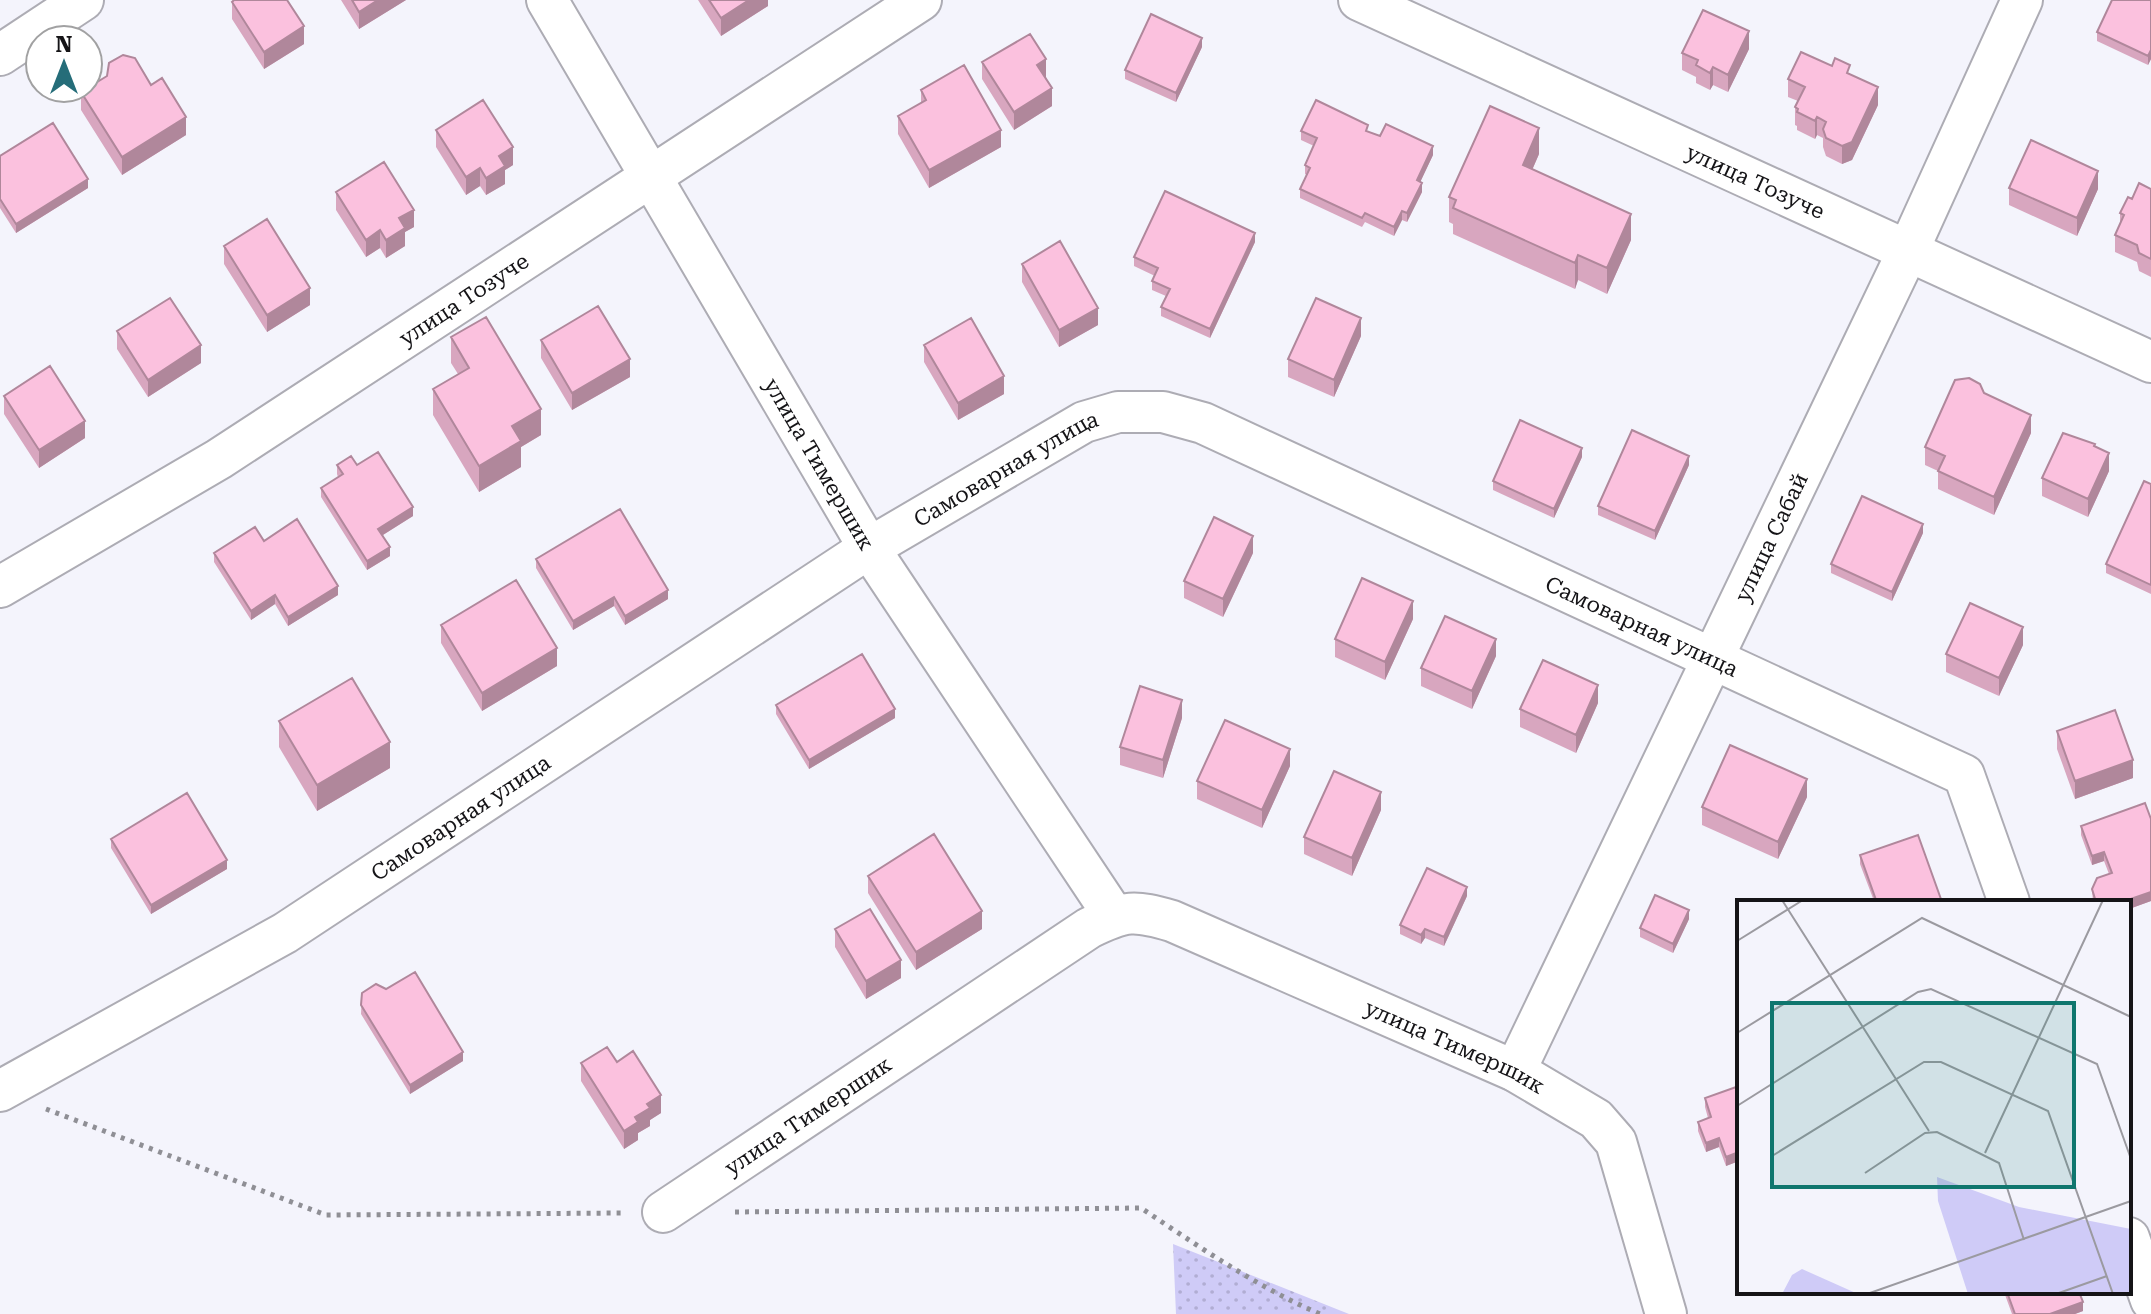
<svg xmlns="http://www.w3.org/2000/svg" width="2151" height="1314" viewBox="0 0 2151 1314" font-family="'Roboto Serif',serif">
	<defs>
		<pattern id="grass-dots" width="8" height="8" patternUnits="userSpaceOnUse" patternTransform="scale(2)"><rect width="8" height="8" fill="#cfcbf7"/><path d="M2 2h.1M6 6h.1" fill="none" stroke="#b1add3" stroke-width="1.8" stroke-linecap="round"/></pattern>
	</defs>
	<rect width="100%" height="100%" fill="#f4f4fc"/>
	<!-- grass -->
	<path fill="url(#grass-dots)" d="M1173 1244 1349 1314H1176Z"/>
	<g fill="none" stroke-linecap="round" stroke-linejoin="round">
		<defs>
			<g id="street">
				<path id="s1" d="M547 0 869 548 1114 916"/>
				<path id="s2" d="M1359 0 2151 362"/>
				<path d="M0 55 83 0"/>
				<path id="s3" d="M0 587 219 459 921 0"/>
				<path id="s4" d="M1515 1071 1908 251 2022 0"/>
				<path id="s5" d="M0 1091 285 933 869 548 1084 422 1118 412H1163L1203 423 1964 775 2009 902"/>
				<path id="s6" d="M663 1212 1089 928C1126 910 1134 910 1172 921L1515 1071 1596 1119 1616 1142 1666 1314"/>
				<path d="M2129 1238 2151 1300"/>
			</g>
		</defs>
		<!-- street casing -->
		<use href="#street" stroke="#adacb4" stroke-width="44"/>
		<!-- path -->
		<path stroke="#8f8f95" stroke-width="5" stroke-dasharray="4 6" stroke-linecap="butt" d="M46 1109 326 1215 625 1213
			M735 1212 1141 1208C1198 1246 1257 1287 1320 1314"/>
		<!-- street -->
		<use href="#street" stroke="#fff" stroke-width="40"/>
	</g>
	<!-- wall -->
	<path fill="#d8a6bf" d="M341 0H406L359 29Z
		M698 0H768V6L721 36Z
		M2151 0V59L2148 65 2097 41V32Z
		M232 2 304 44 264 69 232 19Z
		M1202 47 1176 102 1125 79V70Z
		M1749 49 1728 92 1713 85 1710 90 1696 83V77L1682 70V53Z
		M982 62 1046 77 1052 106 1014 130 982 79Z
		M1850 74 1878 105 1852 160 1842 164 1826 156 1823 147V138L1817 135 1815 139 1797 130V126L1795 125V107L1798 101 1788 97V79Z
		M107 76 151 85 186 135 122 175 81 110V92Z
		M921 90 1001 147 929 188 898 134V116L921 103Z
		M436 130 513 165 505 170V184L486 195 480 186 466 195 436 147Z
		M1301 131 1368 132 1433 155 1420 182 1422 192 1407 222 1402 220 1394 236 1365 222 1362 227 1300 198V189L1307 175 1305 174V165L1314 146 1301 140Z
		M1539 154 1532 170 1631 240 1607 294 1578 280 1575 289 1453 234V224L1449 222V197Z
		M0 156 88 188 16 233 0 208Z
		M2009 188 2098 189 2077 236 2009 205Z
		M2151 189V277L2139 271 2137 262 2115 252V235L2120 224V213L2132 199Z
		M336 192 414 227 405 232V246L386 258 380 248 366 257 336 210Z
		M1255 242 1210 338 1161 316V307L1166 296 1152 290V281L1155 276 1134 266V257Z
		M224 246 310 305 267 332 224 264Z
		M1022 264 1098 325 1059 347 1022 282Z
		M117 331 201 363 148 397 117 349Z
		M1361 336 1334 397 1288 377V359Z
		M451 337 541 435 521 447V467L479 492 433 415V389L458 374 451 363Z
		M541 340 630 377 572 410 541 358Z
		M924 345 1004 394 958 420 924 362Z
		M4 396 85 438 39 468 4 414Z
		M2031 433 1994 515 1938 489V471L1925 465V447Z
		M2095 447 2109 471 2088 517 2042 496V478Z
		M1582 457 1554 518 1493 490V481Z
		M337 465H357L413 516 383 535 390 556 367 570 321 497V488L338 477 337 474Z
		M1689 465 1655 540 1598 515V506Z
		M2151 484V594L2106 573V564Z
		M1923 533 1892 601 1831 573V564Z
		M264 541 338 595 288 626 275 604 251 620 214 562V553Z
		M1253 553 1223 617 1184 598V581Z
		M536 559 668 599 625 625 614 606 573 630 536 568Z
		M1413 619 1385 680 1335 657V639Z
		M441 625 557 666 482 711 441 643Z
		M2023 645 1999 696 1946 672V654Z
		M1496 656 1472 709 1421 686V668Z
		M1598 703 1576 753 1520 727V709Z
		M776 705 895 718 809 769 776 714Z
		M1182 718 1163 778 1120 765V747Z
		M279 721 390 768 317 811 279 747Z
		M2057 731 2133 778 2075 799 2057 749Z
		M1290 766 1262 828 1197 799V781Z
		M1807 797 1778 859 1702 825V807Z
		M1381 810 1352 876 1304 854V837Z
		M2151 819V901L2129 909V902H2093L2092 889 2109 874 2104 861 2092 865 2081 835V826Z
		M111 839 227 869 151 914 111 848Z
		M1860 855 1942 902 1874 901 1860 864Z
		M868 876 982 929 916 970 868 893Z
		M1467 896 1444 946 1425 938 1421 944 1400 934V925Z
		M1689 919 1673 953 1640 937V928Z
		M835 929 901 978 866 999 835 947Z
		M362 993 463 1061 410 1094 361 1014Z
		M617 1062 661 1113 650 1120V1126L638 1133V1140L624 1149 581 1081V1063Z
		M1739 1086V1161L1726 1166 1719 1147 1706 1152 1698 1131V1122L1708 1118 1705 1107V1098Z
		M2004 1292H2079L2083 1311 2075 1314H2012Z"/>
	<!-- shaded-wall -->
	<path fill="#b0879b" d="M378 0H406L359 29V12Z
		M749 0H768V6L721 36V18Z
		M304 26V44L264 69V52Z
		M1749 31V49L1728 92V75Z
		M1202 38V47L1176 102V93Z
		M2151 50V59L2148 65V56Z
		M1046 59V77L1037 82V65Z
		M1713 67V85L1710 90V73Z
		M1878 87V105L1852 160 1842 164V146Z
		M1052 88V106L1014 130V112Z
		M186 117V135L122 175V157Z
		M1817 117V135L1815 139V121Z
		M1539 128V154L1523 191V165Z
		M1001 130V147L929 188V170Z
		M1433 146V155L1417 189V180Z
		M513 147V165L505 170V184L486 195V178L499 156Z
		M480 168V186L466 195V177Z
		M2098 171V189L2077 236V218Z
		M88 179V188L16 233V224Z
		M1422 183V192L1407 222V213Z
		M414 210V227L405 232V246L386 258V240L399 218Z
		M1402 211V220L1394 236V227Z
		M1631 214V240L1607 294V268Z
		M380 230V248L366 257V240Z
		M1255 233V242L1210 338V329Z
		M1578 255V280L1575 289V263Z
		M310 288V305L267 332V315Z
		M1098 308V325L1059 347V330Z
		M1361 318V336L1334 397V380Z
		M201 345V363L148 397V380Z
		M630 359V377L572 410V393Z
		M1004 376V394L958 420V403Z
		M541 409V435L521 447V467L479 492V466L512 426Z
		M2031 415V433L1994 515V497Z
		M85 421V438L39 468V450Z
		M1582 448V457L1554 518V509Z
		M2109 453V471L2088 517V499Z
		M1689 456V465L1655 540V531Z
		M413 507V516L378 538V529Z
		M1923 524V533L1892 601V592Z
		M1253 536V553L1223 617V599Z
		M390 547V556L367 570V561Z
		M338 586V595L288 626V617Z
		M668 590V599L625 625V616Z
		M275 595V604L251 620V611Z
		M614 597V606L573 630V621Z
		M1413 601V619L1385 680V662Z
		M2023 627V645L1999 696V678Z
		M1496 639V656L1472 709V691Z
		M557 648V666L482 711V693Z
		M1598 685V703L1576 753V735Z
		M1182 700V718L1163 778V760Z
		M895 709V718L809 769V760Z
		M390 742V768L317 811V785Z
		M1290 749V766L1262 828V810Z
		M2133 760V778L2075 799V781Z
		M1807 779V797L1778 859V842Z
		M1381 792V810L1352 876V858Z
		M2104 852V861L2092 865V856Z
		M227 860V869L151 914V905Z
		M1467 887V896L1444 946V937Z
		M2151 892V901L2129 909V902H2122Z
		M1689 910V919L1673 953V944Z
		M982 911V929L916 970V952Z
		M1425 929V938L1421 944V935Z
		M901 960V978L866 999V981Z
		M463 1052V1061L410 1094V1085Z
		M661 1095V1113L650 1120V1126L638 1133V1140L624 1149V1131L647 1104Z
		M1719 1138V1147L1706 1152V1143Z
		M1739 1152V1161L1726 1166V1157Z
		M2083 1302V1311L2075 1314H2050Z"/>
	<!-- building -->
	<path fill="#fbc1de" stroke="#b0879b" stroke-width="2" d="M234 0H287L304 26 264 52 232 2Z
		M352 0H378L359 12Z
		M709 0H749L721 18Z
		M2112 0H2151V50L2148 56 2097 32Z
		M1703 10 1749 31 1728 75 1713 67 1710 73 1696 65 1698 60 1682 53Z
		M1151 14 1202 38 1176 93 1125 70Z
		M1030 34 1046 59 1037 65 1052 88 1014 112 982 62Z
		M1801 52 1832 66 1835 58 1850 65 1847 73 1878 87 1852 142 1842 146 1826 138 1823 129 1826 122 1817 117 1815 121 1797 112 1798 109 1795 107 1805 87 1788 79Z
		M123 55 135 58 151 85 162 78 186 117 122 157 81 92 107 76 109 63Z
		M964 65 1001 130 929 170 898 116 926 100 921 90Z
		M483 100 513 147 499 156 505 166 486 178 480 168 466 177 436 130Z
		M1316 100 1368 125 1366 131 1380 136 1386 124 1433 146 1417 180 1422 183 1407 213 1402 211 1394 227 1365 213 1362 218 1300 189 1310 168 1305 165 1317 138 1301 131Z
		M1490 106 1539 128 1523 165 1631 214 1607 268 1578 255 1575 263 1453 208 1456 200 1449 197Z
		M53 123 88 179 16 224 0 199V156Z
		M2031 140 2098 171 2077 218 2009 188Z
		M384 162 414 210 399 218 405 228 386 240 380 230 366 240 336 192Z
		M2139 183 2151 189V259L2139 253 2137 245 2115 235 2124 215 2120 213 2128 197 2132 199Z
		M1165 191 1255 233 1210 329 1161 307 1170 289 1152 281 1158 268 1134 257Z
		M267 219 310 288 267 315 224 246Z
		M1060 241 1098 308 1059 330 1022 264Z
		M170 298 201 345 148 380 117 331Z
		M1316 298 1361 318 1334 380 1288 359Z
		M598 306 630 359 572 393 541 340Z
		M486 317 541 409 512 426 521 441 479 466 433 389 469 368 451 337Z
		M971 318 1004 376 958 403 924 345Z
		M50 366 85 421 39 450 4 396Z
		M1969 378 1980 384 1984 393 2031 415 1994 497 1938 471 1945 456 1925 447 1955 380Z
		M1520 420 1582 448 1554 509 1493 481Z
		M1632 430 1689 456 1655 531 1598 506Z
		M2063 433 2095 444 2094 446 2109 453 2088 499 2042 478Z
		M378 452 413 507 378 529 390 547 367 561 321 488 343 474 337 465 351 456 357 465Z
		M2144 481 2151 484V585L2106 564Z
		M1862 496 1923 524 1892 592 1831 564Z
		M620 509 668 590 625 616 614 597 573 621 536 559Z
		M1214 517 1253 536 1223 599 1184 581Z
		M297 519 338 586 288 617 275 595 251 611 214 553 255 527 264 541Z
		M1362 578 1413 601 1385 662 1335 639Z
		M516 580 557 648 482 693 441 625Z
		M1970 603 2023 627 1999 678 1946 654Z
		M1445 616 1496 639 1472 691 1421 668Z
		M862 654 895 709 809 760 776 705Z
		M1543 660 1598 685 1576 735 1520 709Z
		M352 678 390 742 317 785 279 721Z
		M1140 686 1182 700 1163 760 1120 747Z
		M2115 710 2133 760 2075 781 2057 731Z
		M1225 720 1290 749 1262 810 1197 781Z
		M1730 745 1807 779 1778 842 1702 807Z
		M1334 771 1381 792 1352 858 1304 837Z
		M187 793 227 860 151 905 111 839Z
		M2145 803 2151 819V892L2122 902H2096L2092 889 2097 878 2112 873 2104 852 2092 856 2081 826Z
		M934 834 982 911 916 952 868 876Z
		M1918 835 1942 902H1871L1876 900 1860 855Z
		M1427 868 1467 887 1444 937 1425 929 1421 935 1400 925Z
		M1655 895 1689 910 1673 944 1640 928Z
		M870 909 901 960 866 981 835 929Z
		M415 972 463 1052 410 1085 361 1005 362 993 376 984 386 989Z
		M607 1047 617 1062 633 1051 661 1095 647 1104 650 1108 635 1117 638 1122 624 1131 581 1063Z
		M1739 1086V1152L1726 1157 1719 1138 1706 1143 1698 1122 1711 1117 1705 1098Z
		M2007 1292H2079L2083 1302 2050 1314H2015Z"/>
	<g text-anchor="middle" stroke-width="8" stroke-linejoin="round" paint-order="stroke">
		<!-- street labels -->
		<g font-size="22" fill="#151417" stroke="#fff">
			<text dy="8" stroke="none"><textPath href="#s2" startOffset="436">улица Тозуче</textPath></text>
			<text dy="8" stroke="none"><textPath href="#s3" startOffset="546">улица Тозуче</textPath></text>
			<text dy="8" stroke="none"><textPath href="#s1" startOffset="538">улица Тимершик</textPath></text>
			<text dy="8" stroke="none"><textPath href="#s5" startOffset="1184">Самоварная улица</textPath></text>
			<text dy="8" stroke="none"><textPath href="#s4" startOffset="592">улица Сабай</textPath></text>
			<text dy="8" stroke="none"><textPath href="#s5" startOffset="1880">Самоварная улица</textPath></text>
			<text dy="8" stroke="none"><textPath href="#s5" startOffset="536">Самоварная улица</textPath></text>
			<text dy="8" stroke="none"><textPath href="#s6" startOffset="908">улица Тимершик</textPath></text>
			<text dy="8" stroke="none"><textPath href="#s6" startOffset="174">улица Тимершик</textPath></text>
		</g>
	</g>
	<!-- overview -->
	<g transform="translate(1737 900)">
		<rect width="394" height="394" fill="#f4f4fc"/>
		<path d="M200 277 282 307 394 329V394H231L201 301ZM65 369 121 394H45L55 375Z" fill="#cfcbf7"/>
		<path fill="none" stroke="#9b9aa0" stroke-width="2" d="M45 0 192 231M0 41 66 0M0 133 185 18 394 117M0 206 181 92 194 89 360 164 394 259M248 253 366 0M35 256 187 162H204L311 211 376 394M128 273 188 233 200 232 262 263 287 340M130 394 394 301M319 394 370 376"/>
		<path fill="#0f766e" fill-opacity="0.15" stroke="#0f766e" stroke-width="4" d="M35 103H337V287H35Z"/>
		<rect width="394" height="394" fill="none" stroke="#151417" stroke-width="4"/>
	</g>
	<!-- north arrow -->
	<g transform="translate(64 64)"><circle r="38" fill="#ffffff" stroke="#a1a1a2" stroke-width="2"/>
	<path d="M0-6L14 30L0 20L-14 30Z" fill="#256d79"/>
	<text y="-12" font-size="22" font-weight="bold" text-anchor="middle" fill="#151417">N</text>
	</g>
</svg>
